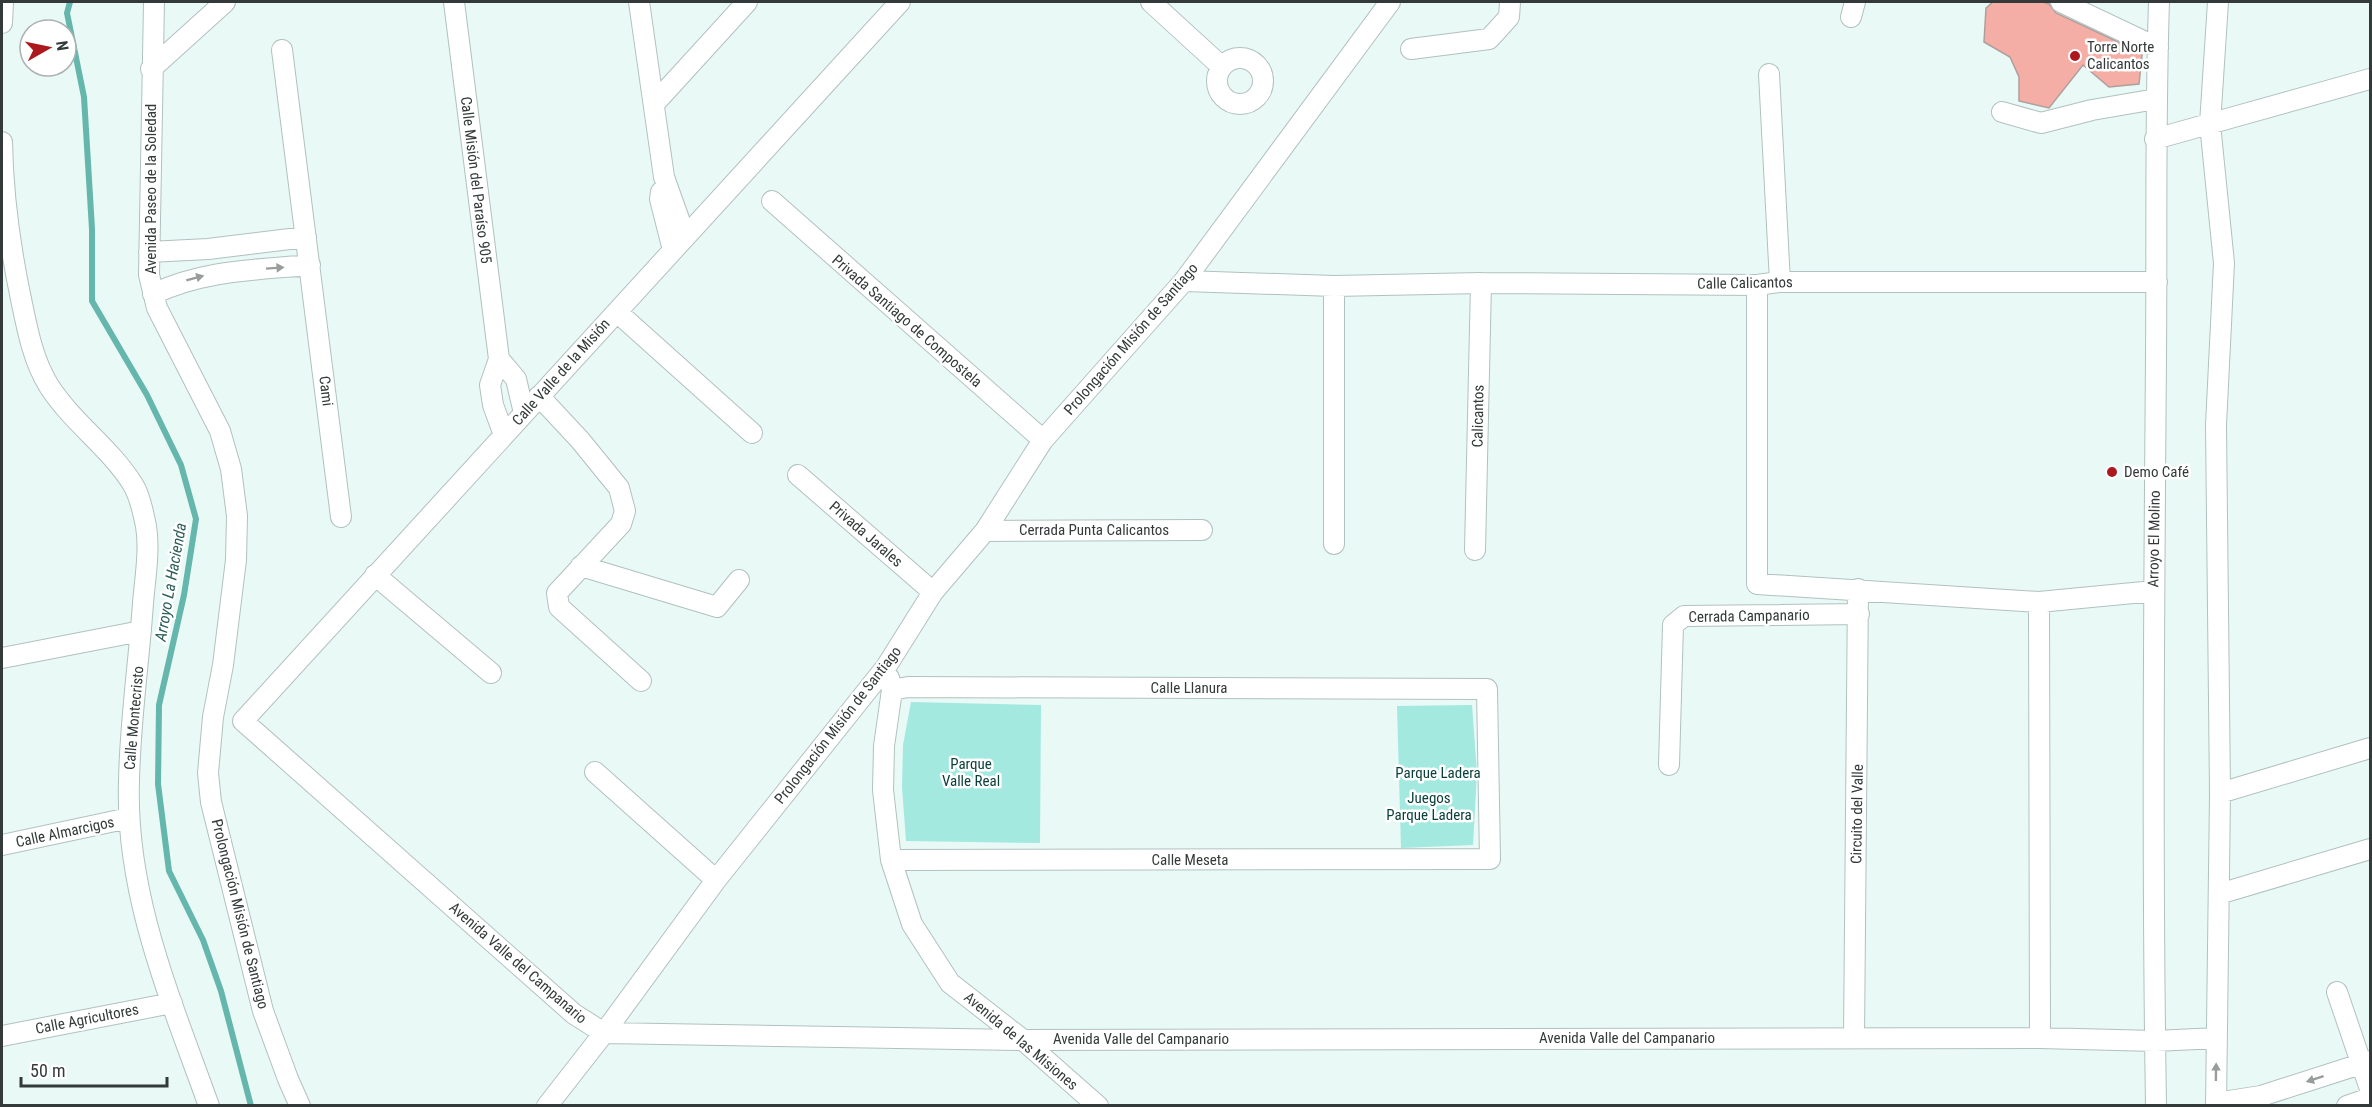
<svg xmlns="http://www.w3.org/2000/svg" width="2372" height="1107" viewBox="0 0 2372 1107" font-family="'Roboto Condensed',sans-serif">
	<rect width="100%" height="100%" fill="#e8f9f6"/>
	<!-- green -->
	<path fill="#a3e9df" d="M911 702 1041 705 1040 843 906 841 902 787 903 745Z
		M1472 705 1477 773 1473 845 1401 848 1397 706Z"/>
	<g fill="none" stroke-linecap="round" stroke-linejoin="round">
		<!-- stream -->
		<path stroke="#65b6ac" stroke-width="6" d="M70 2 67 13 84 97 92 229V301L147 395 181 465 196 519 184 595 159 705 158 784 169 871 203 940 221 991 251 1106"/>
	</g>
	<!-- building -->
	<path fill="#f5aea6" stroke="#ae9f9d" stroke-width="1.5" d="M1993 2H2043L2049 4 2056 13 2131 48 2142 55 2139 84 2109 87 2083 65 2049 108 2019 101V77L2010 57 1984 42 1986 8Z"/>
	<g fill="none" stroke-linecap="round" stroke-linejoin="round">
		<defs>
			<path id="minor" d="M154 2 149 275 157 308 220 431 231 469 237 516 236 560 223 665 213 717 208 773 211 802 263 1011 288 1079 300 1106
				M454 2 499 359 490 385 493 405 504 435
				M639 2 664 177 685 236
				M1151 2 1222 67
				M2061 2 2158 48
				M1851 17 1855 2
				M2 23 3 2
				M1411 49 1489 39 1509 17 1510 2
				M282 50 341 517
				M1217 81a23 23 0 1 1 46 0a23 23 0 1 1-46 0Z
				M151 69 225 2
				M1769 74 1780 282
				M654 104 747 2
				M2002 112 2041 123 2092 110 2156 99
				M2155 139 2370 79
				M2 142C3 195 10 247 21 299 27 328 33 361 49 386 72 422 109 447 132 483 140 495 143 512 146 526 150 550 145 579 143 603 139 662 130 721 129 781 125 895 171 1000 209 1106
				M661 192 660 199 673 250
				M772 201 1043 440
				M149 252 208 249 306 237
				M1184 281 1334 286 1481 283 1757 285 1780 282H2157
				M1757 285V584L2039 602 2154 591
				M153 294C204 270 254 270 310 265
				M617 312 752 433
				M499 359 516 379 524 413
				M539 396 580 440 619 488 625 511 621 524 557 593 559 607 641 681
				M798 475 933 592
				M985 531 1202 530
				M1334 544V286
				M1475 550 1481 283
				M581 566 717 607 739 580
				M375 575 491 673
				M2039 602 2040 1038
				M2 658 141 631
				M889 678 892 690 884 746 883 790 891 860 912 924 950 983 1023 1040 1098 1106
				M243 721 574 1014 604 1033 1023 1040 2040 1038 2155 1041 2217 1038
				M243 721 900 2
				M1669 765 1673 625 1684 616 1859 614
				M595 772 716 880
				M2220 793 2370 748
				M2 845 129 818
				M891 860 1490 859 1487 689 908 687 892 690
				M2219 894 2370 849
				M2337 992 2370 1089
				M2 1036 172 1003
				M1854 1038 1858 589
				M2216 1103 2261 1096 2370 1061
				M547 1106 604 1033 716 880 886 667 933 592 985 531 1043 440 1184 281 1390 2
				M2156 1106C2152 856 2154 606 2156 357 2157 238 2155 120 2159 2
				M2216 1106 2220 793 2216 425 2224 263 2210 124 2218 2
				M2347 1106 2370 1098"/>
		</defs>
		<!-- minor casing -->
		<use href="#minor" stroke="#b1c1bf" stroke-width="22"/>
		<!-- minor -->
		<use href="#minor" stroke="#fff" stroke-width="20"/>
	</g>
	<!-- one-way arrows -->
	<defs><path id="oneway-solid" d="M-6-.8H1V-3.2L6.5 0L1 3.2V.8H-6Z" transform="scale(1.5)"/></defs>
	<g fill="#999c9c">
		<use href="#oneway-solid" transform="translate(275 268) rotate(-4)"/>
		<use href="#oneway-solid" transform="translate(195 278) rotate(-15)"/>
		<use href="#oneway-solid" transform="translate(2216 1072) rotate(-89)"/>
		<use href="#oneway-solid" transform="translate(2315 1079) rotate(162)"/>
	</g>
	<!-- markers -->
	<g fill="#ab181e" stroke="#fff" stroke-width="2">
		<circle cx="2075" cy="56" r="6"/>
		<circle cx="2112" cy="472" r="6"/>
	</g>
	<g text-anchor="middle" stroke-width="5" stroke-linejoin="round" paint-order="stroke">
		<!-- poi labels -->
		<g font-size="15" fill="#333a39" stroke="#fff" text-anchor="start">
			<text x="2087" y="52">Torre Norte<tspan x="2087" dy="17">Calicantos</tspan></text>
			<text x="2124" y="477">Demo Café</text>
		</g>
		<!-- street labels -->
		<g font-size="15" fill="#333a39" stroke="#fff">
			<text transform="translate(476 180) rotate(83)" y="5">Calle Misión del Paraíso 905</text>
			<text transform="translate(151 189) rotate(-90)" y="5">Avenida Paseo de la Soledad</text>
			<text transform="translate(1745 283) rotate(-1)" y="5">Calle Calicantos</text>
			<text transform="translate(907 321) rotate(41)" y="5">Privada Santiago de Compostela</text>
			<text transform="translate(1131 339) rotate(-49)" y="5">Prolongación Misión de Santiago</text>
			<text transform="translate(561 372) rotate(-48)" y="5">Calle Valle de la Misión</text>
			<text transform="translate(326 391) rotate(83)" y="5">Cami</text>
			<text transform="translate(1478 416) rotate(-89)" y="5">Calicantos</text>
			<text x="1094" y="535">Cerrada Punta Calicantos</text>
			<text transform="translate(866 534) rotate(41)" y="5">Privada Jarales</text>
			<text transform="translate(2154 539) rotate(-89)" y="5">Arroyo El Molino</text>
			<text transform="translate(1749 616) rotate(-1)" y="5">Cerrada Campanario</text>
			<text x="1189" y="693">Calle Llanura</text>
			<text transform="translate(134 718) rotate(-85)" y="5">Calle Montecristo</text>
			<text transform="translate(838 725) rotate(-52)" y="5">Prolongación Misión de Santiago</text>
			<text transform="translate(1857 814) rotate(-89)" y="5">Circuito del Valle</text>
			<text transform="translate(65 832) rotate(-12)" y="5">Calle Almarcigos</text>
			<text x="1190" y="865">Calle Meseta</text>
			<text transform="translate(240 914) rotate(76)" y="5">Prolongación Misión de Santiago</text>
			<text transform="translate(518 963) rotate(41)" y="5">Avenida Valle del Campanario</text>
			<text transform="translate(87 1019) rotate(-11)" y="5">Calle Agricultores</text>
			<text x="1627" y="1043">Avenida Valle del Campanario</text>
			<text x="1141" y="1044">Avenida Valle del Campanario</text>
			<text transform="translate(1021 1041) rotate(40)" y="5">Avenida de las Misiones</text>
		</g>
		<!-- park labels -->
		<g font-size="15" fill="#0b413b" stroke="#fff">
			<text x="971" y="769">Parque<tspan x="971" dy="17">Valle Real</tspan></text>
			<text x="1438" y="778">Parque Ladera</text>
			<text x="1429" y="803">Juegos<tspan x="1429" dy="17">Parque Ladera</tspan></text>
		</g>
		<!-- water labels -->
		<g font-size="16" font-style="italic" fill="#2c5d57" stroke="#fff">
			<text transform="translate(170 582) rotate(-80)" y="6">Arroyo La Hacienda</text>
		</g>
	</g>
	<!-- border -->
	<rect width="2372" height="1107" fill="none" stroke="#333a39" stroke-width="6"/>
	<!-- north arrow -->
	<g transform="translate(48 48) rotate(81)"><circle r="28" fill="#ffffff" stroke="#adb0b0" stroke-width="1.5"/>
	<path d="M0-4.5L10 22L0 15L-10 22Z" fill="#ab181e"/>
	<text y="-9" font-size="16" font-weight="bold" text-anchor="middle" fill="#333a39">N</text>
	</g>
	<!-- scale -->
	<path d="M21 1077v9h146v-9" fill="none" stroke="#333a39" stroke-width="3"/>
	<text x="30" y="1077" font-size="18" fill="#333a39" stroke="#ffffff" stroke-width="4.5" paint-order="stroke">50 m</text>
</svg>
